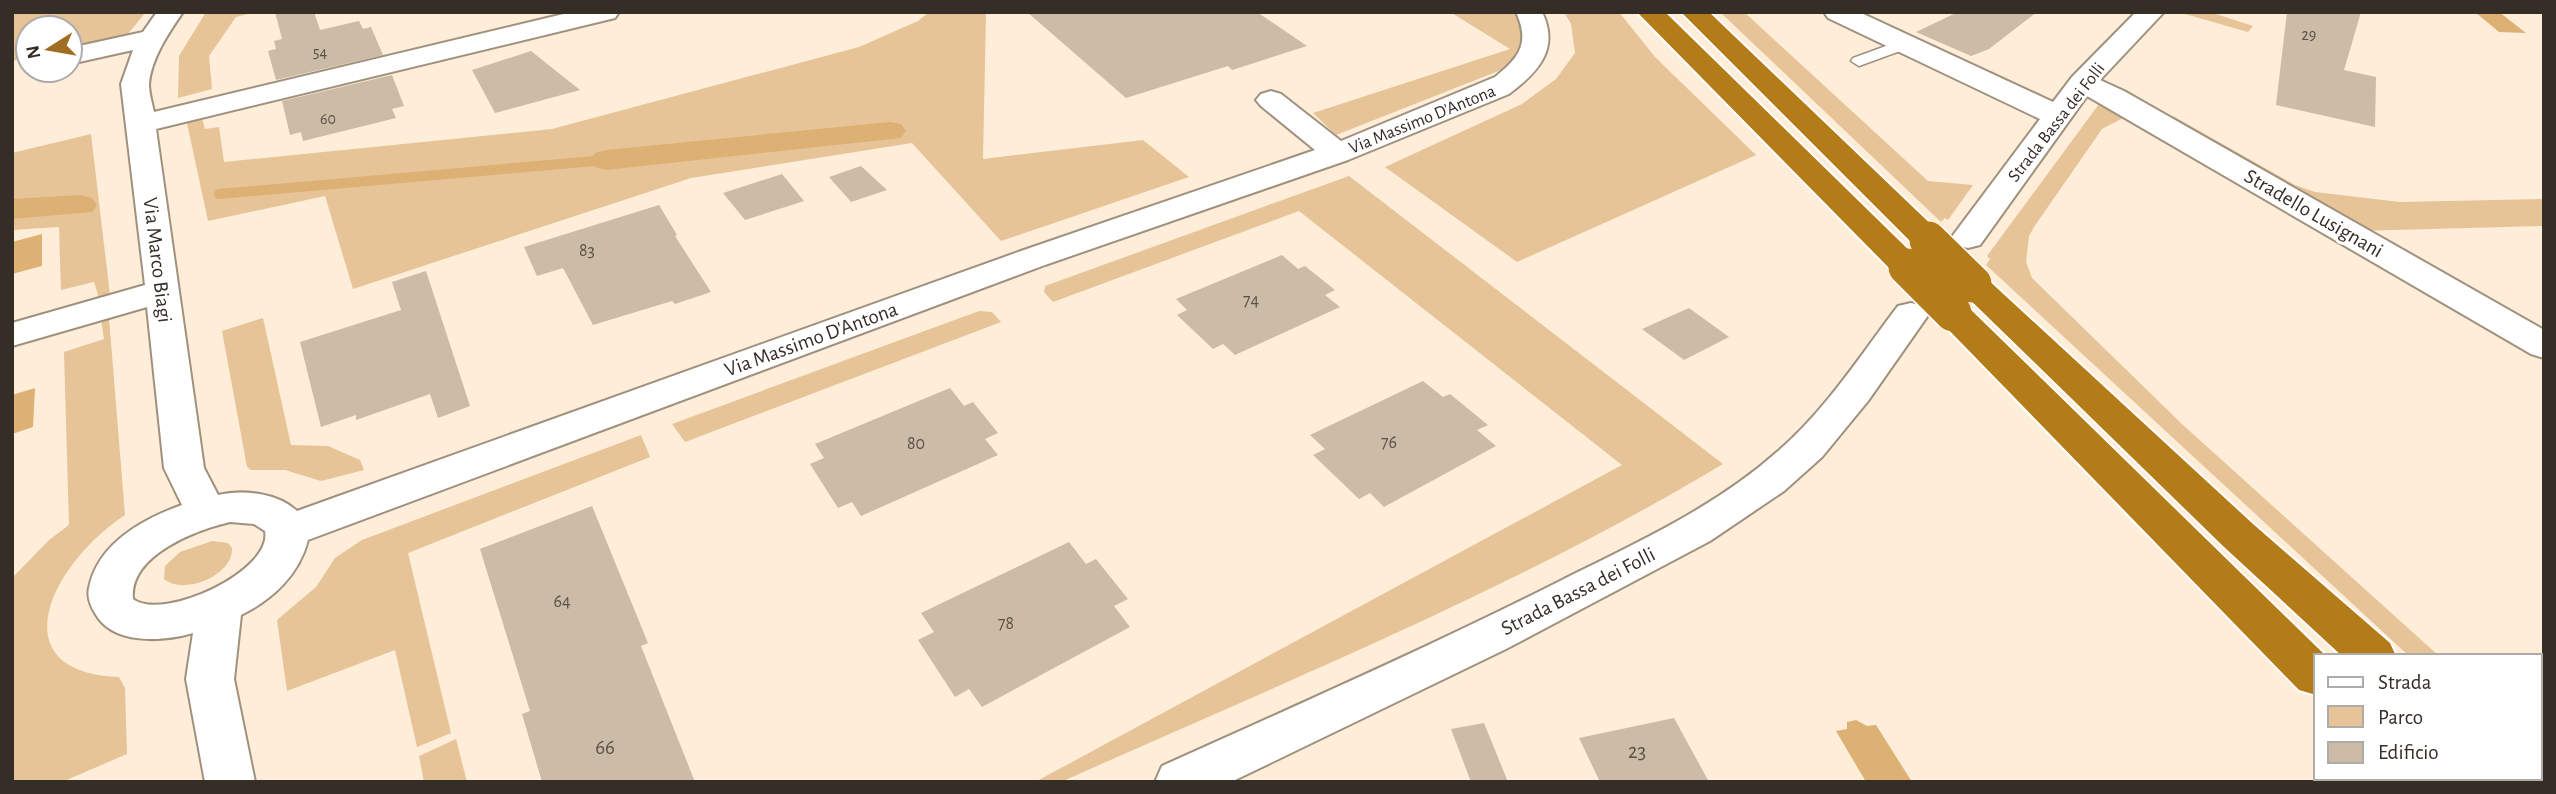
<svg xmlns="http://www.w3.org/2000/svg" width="2556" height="794" viewBox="0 0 2556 794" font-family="'Alegreya Sans',sans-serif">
	<rect width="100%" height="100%" fill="#feedd8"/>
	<!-- green -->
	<path fill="#e6c498" d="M12 12H146L127 35 70 48V28H28V58L12 61Z
		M206 12H256L236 17 209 56 212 89 178 98 179 56Z
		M929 12H986L983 159 1143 140 1189 177 1001 241 912 143 691 178 353 289 325 196 208 221 187 123 202 118 205 129 219 127 224 162 552 129 859 47 918 21Z
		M1450 12H1519L1528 40 1506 68 1336 135 1313 113 1510 49Z
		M1564 12H1619L1655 57 1756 155 1517 262 1385 167 1522 104 1556 79 1575 53 1571 24Z
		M1720 12H1744L1928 181 1973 185 1948 220 1945 218 1941 222Z
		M2178 12H2210L2253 26 2248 32Z
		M2099 104 2115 105 2544 351V359L2125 117 2102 129 2034 227 2029 236 2026 262 2032 278 2183 425 2439 656H2409L1986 265 1990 259 1987 256Z
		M2173 116 2295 185 2315 192 2400 202 2544 199V226L2357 231 2166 123Z
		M91 134 110 295 99 298 94 282 61 290 59 227 12 230V153Z
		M1349 176 1723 464C1513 590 1284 682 1061 782H1035L1622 465 1299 211 1053 302 1044 292 1045 286Z
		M979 311 992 312 1001 322 685 442 672 424Z
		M109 318 125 515C48 566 0 673 119 677L125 688 127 754 62 782H12V578L49 540 69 525 64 352 104 339 101 320Z
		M263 318 291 445 328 446 360 460 364 470 321 481 285 470H251L247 467 222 331Z
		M641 435 650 457 408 553 451 733 417 747 395 650 287 691 277 620 316 587 335 558 362 540Z
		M212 541 228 543 232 548C234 575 184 596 164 579L165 566 180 552Z
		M456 739 467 782H424L419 756Z"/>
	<!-- water -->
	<path fill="#ddb074" d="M2475 12H2499L2526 33 2499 32Z
		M42 234V266L12 274V242Z
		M35 388 33 427 12 434V395Z
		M1856 720 1867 726 1876 725 1912 782H1866L1836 731 1847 729V722Z"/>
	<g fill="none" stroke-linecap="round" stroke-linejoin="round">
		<!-- stream -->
		<path stroke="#ddb074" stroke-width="10" d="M219 194 606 160"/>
		<!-- canal -->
		<path fill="#ddb074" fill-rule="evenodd" d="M890 122 901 124 906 131 901 138 606 170 595 167 590 160 595 153 606 150Z
			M80 195 92 198 97 205 92 212 12 219V199Z"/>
	</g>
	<!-- building -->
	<path fill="#cbbba7" d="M275 12H314L320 30 359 21 363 29 371 27 383 55 276 80 268 51 276 49 274 41 282 39Z
		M1027 12H1257L1307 46 1232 70 1228 66 1126 98Z
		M1958 12H2037L1989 49 1971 56 1916 32Z
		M2287 12H2361L2344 70 2376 77 2375 127 2276 105Z
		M531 51 580 90 495 113 472 70Z
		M392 75 404 106 392 109 396 118 303 141 301 132 290 135 282 101Z
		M861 166 887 190 851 202 829 177Z
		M782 174 804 201 745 220 723 193Z
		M659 205 677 235 675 236 711 292 675 304 672 301 593 325 563 268 537 276 524 247Z
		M1282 255 1298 269 1305 266 1335 290 1325 295 1340 307 1235 355 1223 344 1213 349 1177 315 1187 310 1176 299Z
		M426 271 470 406 438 418 430 394 356 420V415L321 427 300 342 401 310 392 282Z
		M1689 308 1729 337 1684 360 1642 329Z
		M1423 381 1443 397 1450 394 1488 425 1477 430 1496 446 1384 507 1370 493 1359 499 1313 455 1325 449 1310 435Z
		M950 388 964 406 973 402 998 433 985 439 998 455 861 516 852 502 838 508 810 464 824 458 815 444Z
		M592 506 648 643 641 646 695 782H542L522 714 530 711 480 549Z
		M1069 542 1086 564 1096 559 1128 599 1114 606 1130 627 982 707 969 689 955 697 918 640 934 632 921 613Z
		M1674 718 1709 782H1600L1579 738Z
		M1484 723 1508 782H1471L1451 729Z"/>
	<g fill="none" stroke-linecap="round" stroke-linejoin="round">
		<defs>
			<path id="lane" d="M1905 39 1911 41 1913 44 1911 47 1859 66 1851 61 1853 58Z"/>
			<path id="street" d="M157 12H183C169 32 151 59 149 84 149 93 152 103 154 112L572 12H619L615 18 156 129 204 468 218 495C243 489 278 493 297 511L1021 251 1315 150 1261 106 1256 100 1261 94 1271 91 1281 94 1341 141 1495 77C1520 57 1530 43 1516 12H1542C1560 49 1538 72 1509 94L1348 160 1045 265 308 540C299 575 272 600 241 615L234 679 255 782H205L186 679 193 633C162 642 112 645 95 613 90 605 87 597 89 588 98 543 143 519 182 505L164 468 147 307 12 346V323L145 285 121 84 133 50 70 64V48L143 32ZM230 522 254 524 265 531C273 571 163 622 133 599 129 555 196 530 230 522Z
				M1824 12H1859L2053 102 2072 77 2136 12H2164L2100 80 2124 91 2544 330V358L2531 354 2087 96 1980 245 1968 248 1956 245 1951 238 2040 119 1828 18Z
				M1911 303 1924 306 1929 314 1868 401 1822 457 1784 491 1710 541 1506 649 1231 782H1155L1162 766C1295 706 1429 647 1560 581 1634 544 1714 508 1777 452 1825 411 1860 356 1898 306Z"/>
			<path id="highway" d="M1637 12H1665L1919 260 1924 267 1919 274 1907 277 1895 274Z
				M1681 12H1709L1940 233 1945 240 1940 247 1928 250 1916 247Z
				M1973 274 1985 277 2253 524 2390 643 2396 656H2342L2223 546 1961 291 1956 284 1961 277Z
				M1953 302 1966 305 2326 656H2316V695L2299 690 1940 321 1935 313 1940 305Z
				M2540 763 2544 766V782H2498L2497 778H2540Z
				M2394 778H2446L2447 782H2395Z"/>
		</defs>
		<!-- lane casing -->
		<use href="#lane" stroke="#a0917e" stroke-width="3"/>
		<!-- street casing -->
		<use href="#street" stroke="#a0917e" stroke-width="4"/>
		<!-- highway casing -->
		<use href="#highway" stroke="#fff" stroke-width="4"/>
		<!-- lane -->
		<use href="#lane" fill="#fff" fill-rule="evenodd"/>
		<!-- street -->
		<use href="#street" fill="#fff" fill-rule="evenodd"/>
		<!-- highway -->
		<use href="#highway" fill="#b47b19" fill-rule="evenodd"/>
		<defs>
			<path id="highway-bridge" d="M1928 240 1973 284
				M1907 267 1953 313"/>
		</defs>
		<!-- highway-bridge casing -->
		<use href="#highway-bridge" stroke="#fff" stroke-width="40" stroke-linecap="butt"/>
		<!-- highway-bridge -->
		<use href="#highway-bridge" stroke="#b47b19" stroke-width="37"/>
	</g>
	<g text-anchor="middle" stroke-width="6" stroke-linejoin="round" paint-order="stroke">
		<!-- far-number labels -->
		<g font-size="16" fill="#5a5146">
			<text x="2309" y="40">29</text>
			<text x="320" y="57">54</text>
			<text x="328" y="124">60</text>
		</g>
		<!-- far-street labels -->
		<g font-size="18" fill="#342e26" stroke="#fff">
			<text transform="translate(1422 119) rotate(-22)" y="6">Via Massimo D'Antona</text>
			<text transform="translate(2056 122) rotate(-52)" y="6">Strada Bassa dei Folli</text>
		</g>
		<!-- number labels -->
		<g font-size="18" fill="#5a5146">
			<text x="587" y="256">83</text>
			<text x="1251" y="306">74</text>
			<text x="1389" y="448">76</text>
			<text x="916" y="449">80</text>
			<text x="562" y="607">64</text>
			<text x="1006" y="629">78</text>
		</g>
		<!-- street labels -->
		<g font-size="21" fill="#342e26" stroke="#fff">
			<text transform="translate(2314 213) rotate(30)" y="7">Stradello Lusignani</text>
			<text transform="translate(158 260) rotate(83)" y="7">Via Marco Biagi</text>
			<text transform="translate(811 339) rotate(-20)" y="7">Via Massimo D'Antona</text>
			<text transform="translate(1578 591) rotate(-27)" y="7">Strada Bassa dei Folli</text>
		</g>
		<!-- near-number labels -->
		<g font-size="21" fill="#5a5146">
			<text x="605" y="754">66</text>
			<text x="1637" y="758">23</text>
		</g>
	</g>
	<!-- border -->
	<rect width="2556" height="794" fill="none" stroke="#342e26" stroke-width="28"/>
	<!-- legend -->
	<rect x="2314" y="654" width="228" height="126" fill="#ffffff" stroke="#aeaba8" stroke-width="2"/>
	<rect x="2328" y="677" width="35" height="10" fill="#ffffff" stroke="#aeaba8" stroke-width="2"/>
	<text x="2378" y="689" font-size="21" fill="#342e26">Strada</text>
	<rect x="2328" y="706" width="35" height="21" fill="#e6c498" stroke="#aeaba8" stroke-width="2"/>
	<text x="2378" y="724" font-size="21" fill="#342e26">Parco</text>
	<rect x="2328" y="742" width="35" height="21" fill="#cbbba7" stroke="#aeaba8" stroke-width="2"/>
	<text x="2378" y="759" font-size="21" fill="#342e26">Edificio</text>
	<!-- north arrow -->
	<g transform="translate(49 49) rotate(259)"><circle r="33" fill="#ffffff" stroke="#aeaba8" stroke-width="2"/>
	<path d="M0-5L12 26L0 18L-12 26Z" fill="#9f6e22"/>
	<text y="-10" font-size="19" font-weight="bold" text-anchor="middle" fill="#342e26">N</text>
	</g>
</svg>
